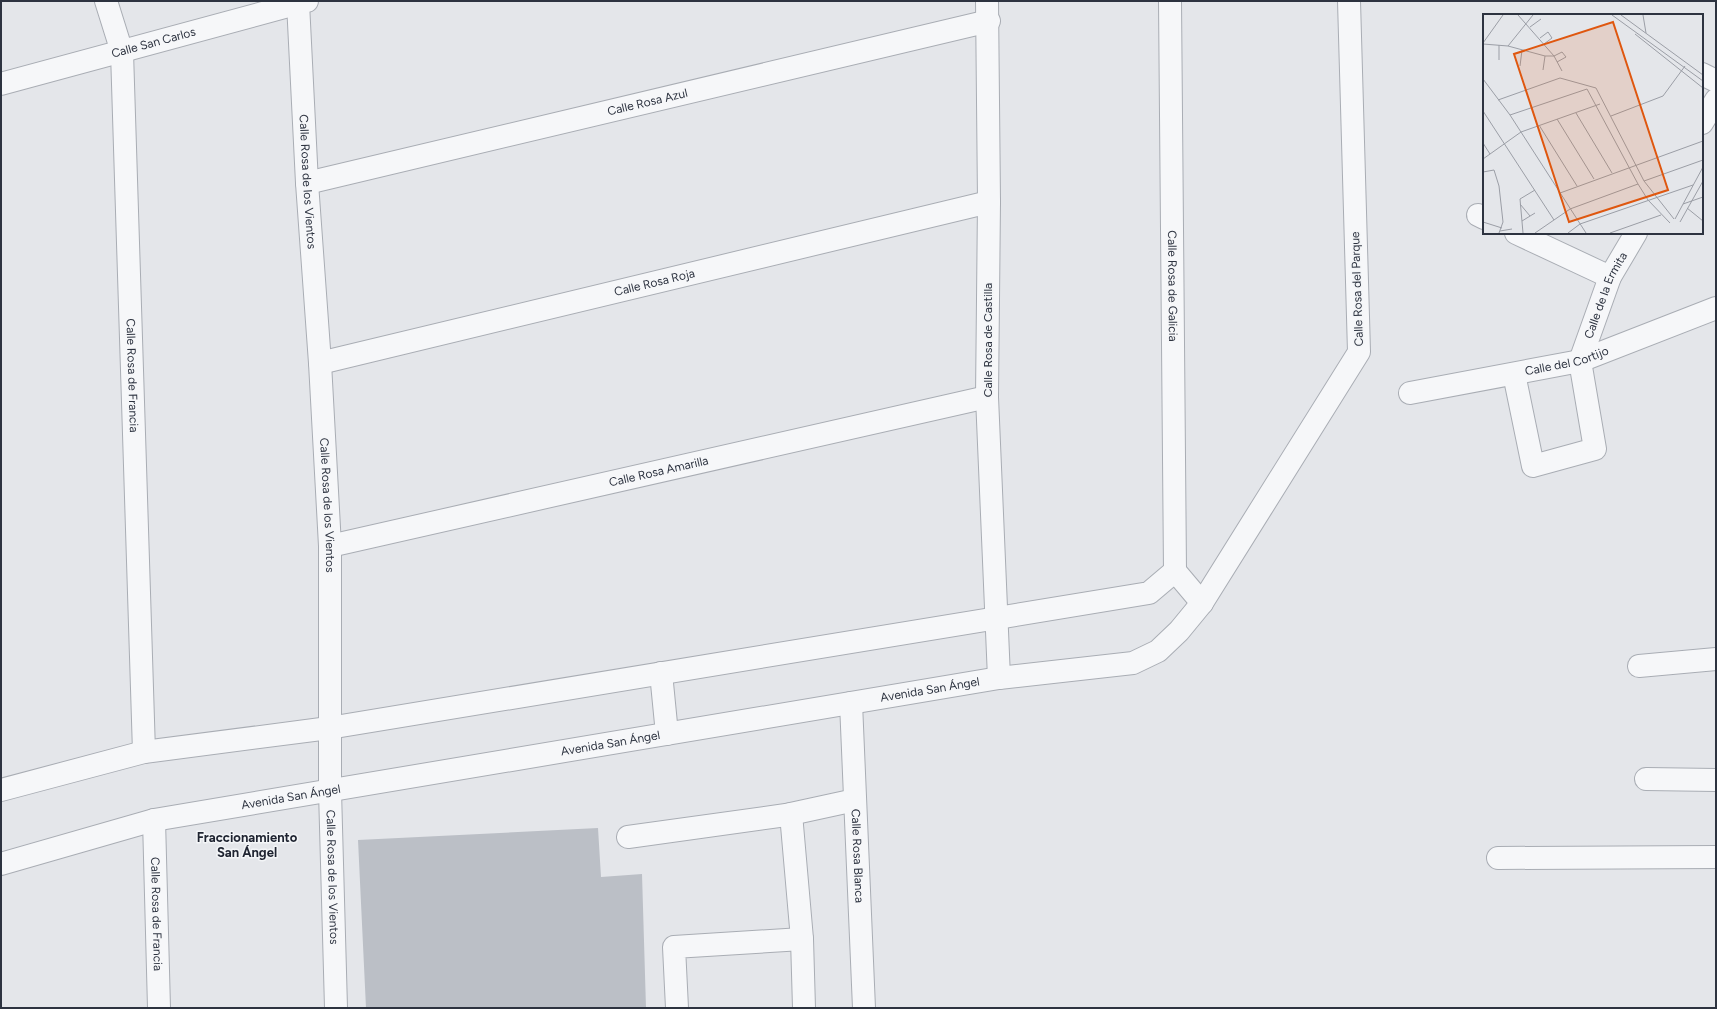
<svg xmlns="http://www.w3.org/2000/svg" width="1717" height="1009" viewBox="0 0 1717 1009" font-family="Figtree,sans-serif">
	<rect width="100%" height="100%" fill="#e4e6ea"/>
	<!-- building -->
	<path fill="#bbbfc6" d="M598 828 601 877 642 874 646 1008H366L358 840Z"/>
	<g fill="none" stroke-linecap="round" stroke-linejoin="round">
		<defs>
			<g id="minor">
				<path id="s1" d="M106 1 122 52 144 752"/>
				<path d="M987 1 989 202 987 397 999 678"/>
				<path id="s2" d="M1170 1 1175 571"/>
				<path id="s3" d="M298 3 307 183 320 363 330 546V791L336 1008"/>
				<path d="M1702 74 1716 81"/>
				<path id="s4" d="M1 84 307 1"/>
				<path d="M1702 123 1716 100"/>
				<path id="s5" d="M307 183 989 21"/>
				<path d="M1478 215 1484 218"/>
				<path d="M1516 233 1610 277"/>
				<path id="s6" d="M320 363 989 202"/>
				<path id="s7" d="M1514 374 1533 466 1595 449 1580 361 1610 277 1636 233"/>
				<path id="s8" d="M1410 393 1580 361 1716 308"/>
				<path id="s9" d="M330 546 987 397"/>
				<path d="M1175 571 1202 603"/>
				<path d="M1639 666 1716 659"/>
				<path d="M661 673 667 734"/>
				<path id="s10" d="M851 703 864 1008"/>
				<path d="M1646 779 1716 780"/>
				<path d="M1 790 144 752 329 728 1149 593 1175 571"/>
				<path d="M791 814 802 939 804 1008"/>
				<path id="s11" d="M154 820 159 1008"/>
				<path d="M628 837 786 815 855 800"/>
				<path d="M1498 858 1716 857"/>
				<path id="s12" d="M1 864 154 820 999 678 1133 663 1158 651 1179 631 1202 603 1359 352 1349 1"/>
				<path d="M677 1008 674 947 802 939"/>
			</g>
		</defs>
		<!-- minor casing -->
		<use href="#minor" stroke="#a9adb4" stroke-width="24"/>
		<!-- minor -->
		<use href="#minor" stroke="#f6f7f9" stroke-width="22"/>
	</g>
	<g text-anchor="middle" stroke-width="3" stroke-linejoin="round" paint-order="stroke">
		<!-- street labels -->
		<g font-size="12" fill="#2d3340" stroke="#f3f5f7">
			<text dy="4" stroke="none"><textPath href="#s4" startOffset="158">Calle San Carlos</textPath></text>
			<text dy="4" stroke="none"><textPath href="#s5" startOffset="350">Calle Rosa Azul</textPath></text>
			<text dy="4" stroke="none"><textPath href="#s3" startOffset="179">Calle Rosa de los Vientos</textPath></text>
			<text dy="4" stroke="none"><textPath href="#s6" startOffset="344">Calle Rosa Roja</textPath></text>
			<text dy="4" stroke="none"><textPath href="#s2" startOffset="285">Calle Rosa de Galicia</textPath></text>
			<text transform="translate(1357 289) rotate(-92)" y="4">Calle Rosa del Parque</text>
			<text dy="4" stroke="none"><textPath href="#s7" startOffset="318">Calle de la Ermita</textPath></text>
			<text transform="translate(988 340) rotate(-90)" y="4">Calle Rosa de Castilla</text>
			<text dy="4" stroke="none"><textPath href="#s8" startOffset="160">Calle del Cortijo</textPath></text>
			<text dy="4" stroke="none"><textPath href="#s1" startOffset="377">Calle Rosa de Francia</textPath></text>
			<text dy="4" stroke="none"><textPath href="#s9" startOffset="337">Calle Rosa Amarilla</textPath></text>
			<text dy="4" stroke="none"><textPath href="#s3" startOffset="503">Calle Rosa de los Vientos</textPath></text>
			<text dy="4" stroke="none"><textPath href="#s12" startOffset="946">Avenida San Ángel</textPath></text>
			<text dy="4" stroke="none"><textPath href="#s12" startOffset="622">Avenida San Ángel</textPath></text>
			<text dy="4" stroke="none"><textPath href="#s12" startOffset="298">Avenida San Ángel</textPath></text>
			<text dy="4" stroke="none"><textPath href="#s10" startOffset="153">Calle Rosa Blanca</textPath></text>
			<text dy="4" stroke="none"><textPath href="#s3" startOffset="875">Calle Rosa de los Vientos</textPath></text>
			<text dy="4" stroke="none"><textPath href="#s11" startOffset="94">Calle Rosa de Francia</textPath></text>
		</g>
		<!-- neighbourhood labels -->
		<g font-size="13" font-weight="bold" fill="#1f2431" stroke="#f3f5f7">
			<text x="247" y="842">Fraccionamiento<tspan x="247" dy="15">San Ángel</tspan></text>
		</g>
	</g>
	<!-- overview -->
	<g transform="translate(1483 14)">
		<rect width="220" height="220" fill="#e4e6ea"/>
		<path fill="none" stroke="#9b9ea6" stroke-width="1" d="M35 1 71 42 79 57M129 1 220 67M138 1 220 61M160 1 163 19M47 13 58 5M152 20 220 74M57 24 65 18 69 24 61 30M0 29 20 1M0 30 25 32 62 42H71L79 38 83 43 74 48M25 32 50 1M16 46V31M37 52 39 36M60 56 62 42M0 65 27 101 103 219M104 75 155 170 165 186 187 209M15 86 77 64 113 74 161 167 191 205M0 97 71 206M93 99 129 159M27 101 104 75M128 102 180 82 202 52M74 105 111 165M56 111 94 172M0 129 7 140M0 145 38 118 117 90M0 158 11 156 16 172 20 208 16 219M161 167 220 146M77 179 220 127M37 190 47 202M200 190 220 183M204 194 220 207M192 205 220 153M39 207 52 199M0 208 19 214M197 208 220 167M17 217 29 215M40 219 37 185 52 176M52 219 87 195 155 170M85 219 97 210 210 171M127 219 178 201"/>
		<path fill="#df570f" fill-opacity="0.15" stroke="#df570f" stroke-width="2" d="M130 8 185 176 86 208 31 40Z"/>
		<rect width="220" height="220" fill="none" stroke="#2d3340" stroke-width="2"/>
	</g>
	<!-- border -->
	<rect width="1717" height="1009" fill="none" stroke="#2d3340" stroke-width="4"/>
</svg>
